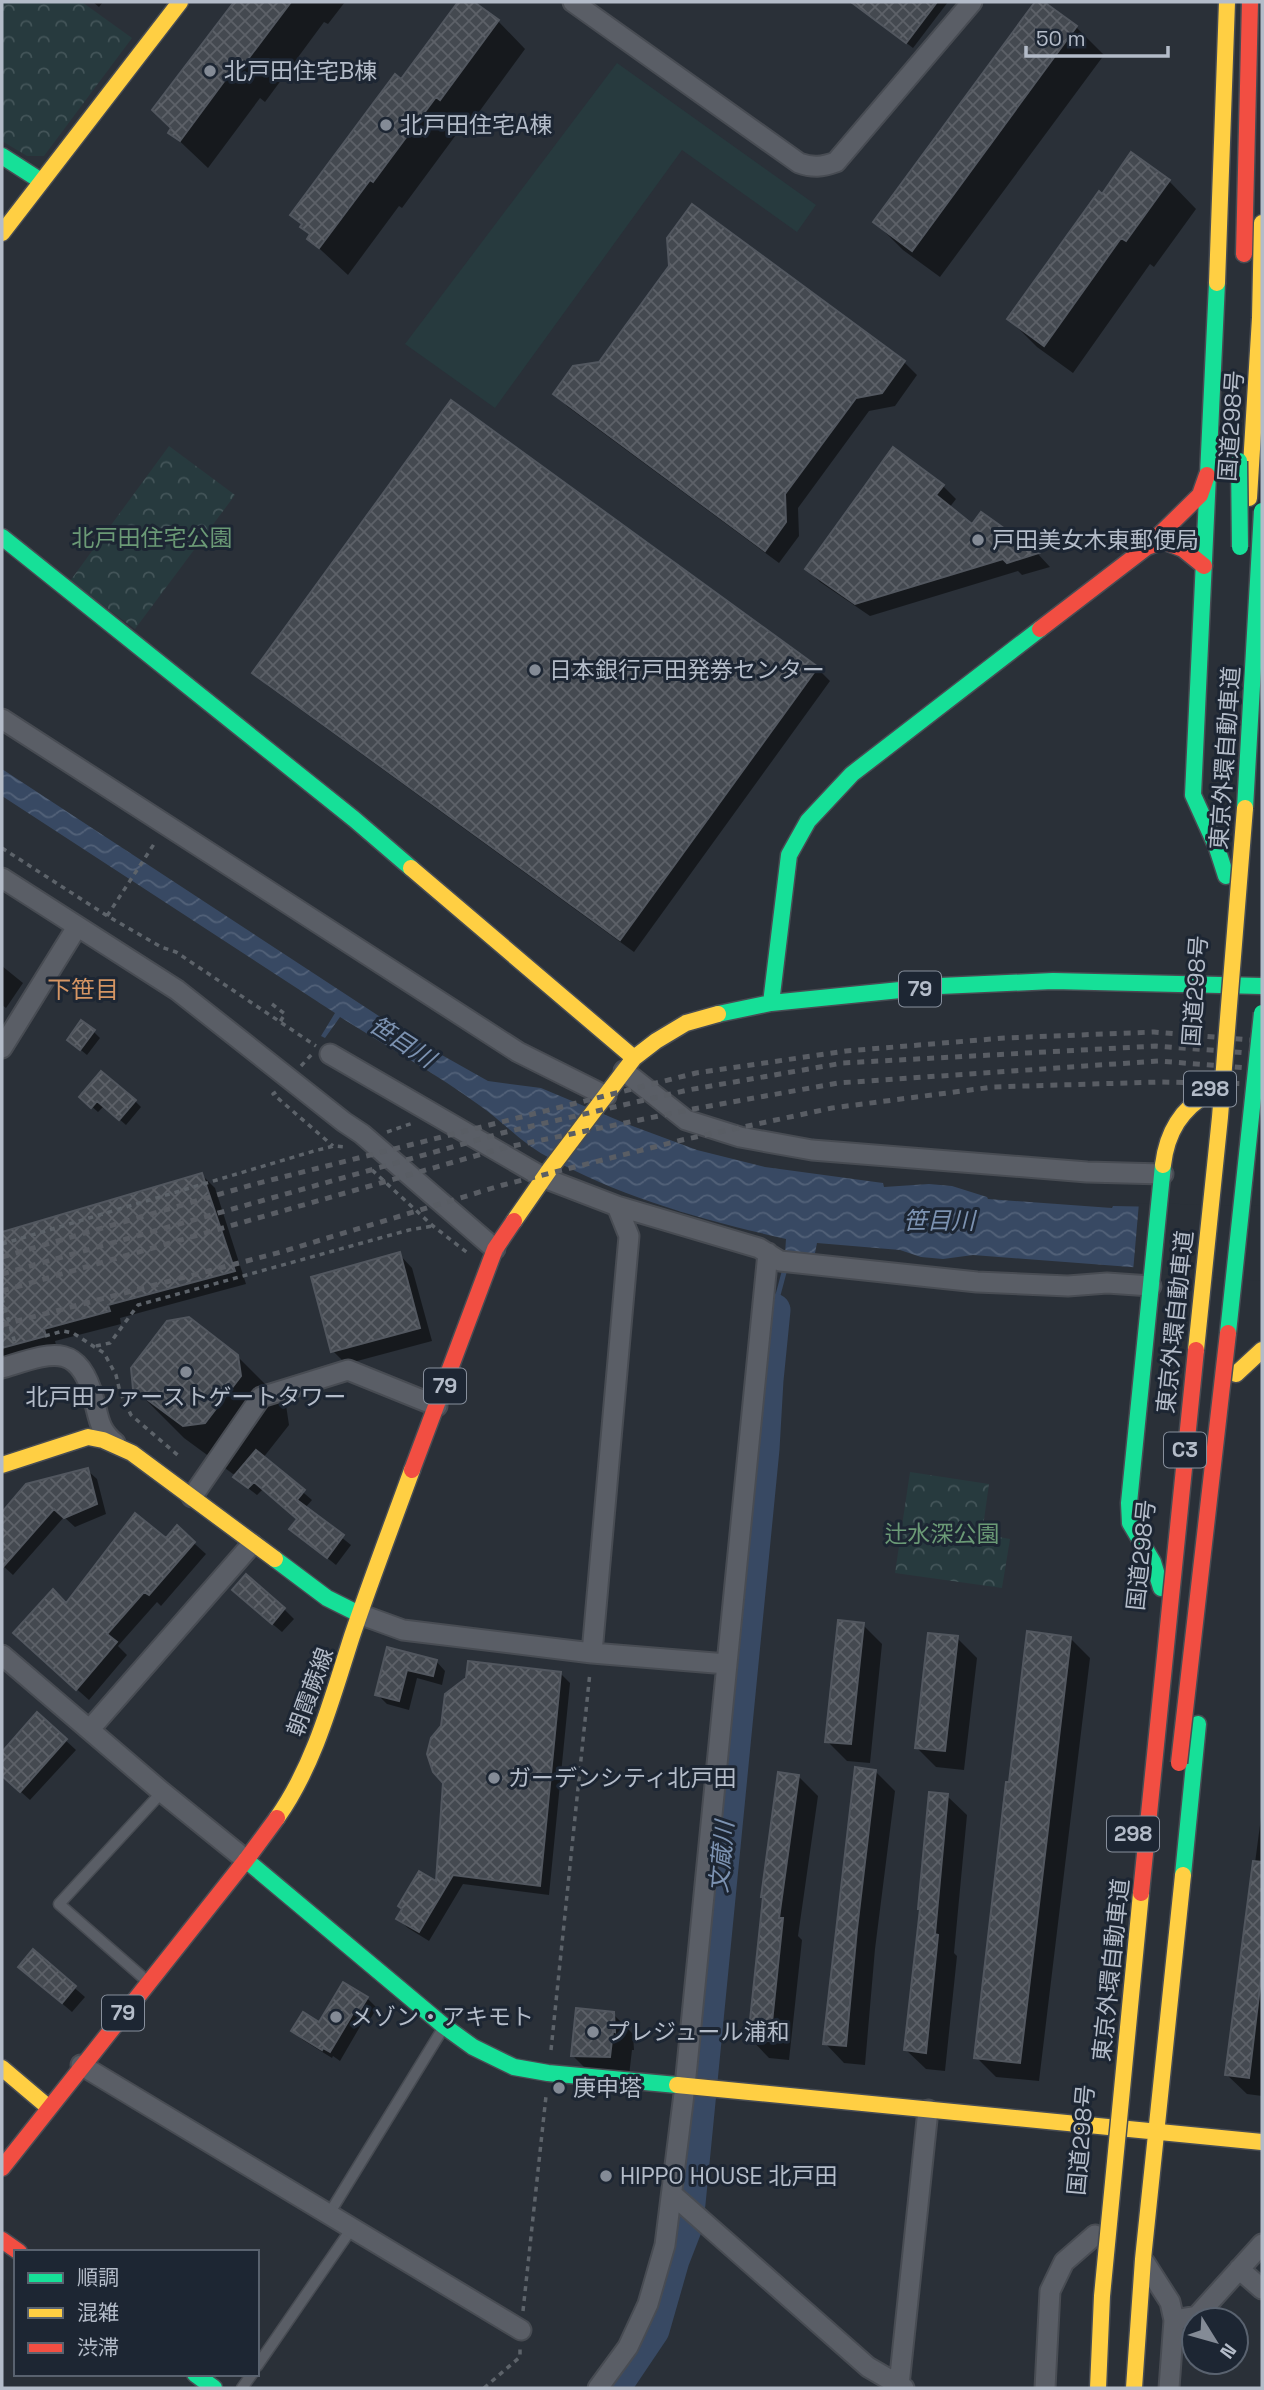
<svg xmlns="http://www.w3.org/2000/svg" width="1264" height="2390" viewBox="0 0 1264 2390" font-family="'Space Grotesk','Noto Sans JP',sans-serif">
	<defs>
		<pattern id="park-crowns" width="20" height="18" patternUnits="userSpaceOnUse" patternTransform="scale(1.75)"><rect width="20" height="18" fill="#273a3e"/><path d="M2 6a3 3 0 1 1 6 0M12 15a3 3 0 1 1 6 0" fill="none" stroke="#445559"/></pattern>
		<pattern id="water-waves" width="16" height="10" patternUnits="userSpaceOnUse" patternTransform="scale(1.75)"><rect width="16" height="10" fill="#384963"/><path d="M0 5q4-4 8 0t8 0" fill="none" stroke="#526178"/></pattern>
		<pattern id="building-cross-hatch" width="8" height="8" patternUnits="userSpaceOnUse" patternTransform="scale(1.75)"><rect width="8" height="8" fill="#444950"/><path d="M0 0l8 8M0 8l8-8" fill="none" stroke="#5d6168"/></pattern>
	</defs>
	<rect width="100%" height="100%" fill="#2a3038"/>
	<!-- green -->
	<path fill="#273a3e" d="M617 63 816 205 797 232 682 150 495 408 405 344Z"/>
	<!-- park -->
	<path fill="url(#park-crowns)" d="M2 2H82L132 38 44 156H27L2 141Z
		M169 446 235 495 135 629 70 581Z
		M910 1472 989 1484 982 1534 1010 1539 1002 1588 895 1573Z"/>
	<!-- water -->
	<path fill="url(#water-waves)" d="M2 769 417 1041 488 1081 541 1088 627 1124 697 1150 765 1167 883 1183 884 1187 929 1184 952 1186 987 1197 988 1199 1112 1208 1113 1206 1262 1209V1277L973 1255 943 1259 921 1257 900 1250 817 1243 814 1258 785 1254 786 1239C703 1220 622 1198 546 1156 522 1143 502 1121 479 1105 435 1073 386 1046 340 1017L325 1038 321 1036 335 1013 2 796Z"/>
	<!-- pier -->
	<path fill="#2a3038" d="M1139 1203 1262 1206V1281L1133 1272Z"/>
	<!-- shadow -->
	<path fill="#0007" d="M93 2H103L99 7Z
		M236 2H345L328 24 324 22 265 102 260 98 208 168 170 132 173 129 154 110Z
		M460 2H471L498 21 525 49 468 127 464 124 402 208 399 206 348 275 309 239 311 236 293 215 401 81Z
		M852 2H948L913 48Z
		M1038 2H1041L1076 27 1104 55 940 277 903 250 875 222Z
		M1169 181 1196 209 1154 267 1150 264 1073 373 1037 347 1009 319 1103 196Z
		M904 362 917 375 895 406 869 411 798 508 799 536 779 563 568 407 555 394Z
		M943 486 956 499 949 508 973 527 982 514 1038 554 1050 567 1022 575 1018 571 870 616 820 582 807 569Z
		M817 668 830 681 634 952 268 686 255 673Z
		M2 966 23 983 6 1008 2 1005Z
		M94 1032 100 1038 87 1055 76 1046Z
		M81 1097 135 1101 141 1107 126 1125 104 1106 98 1112Z
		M202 1175 215 1188 246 1284 120 1318 121 1324 55 1341 57 1349 2 1364V1234Z
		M399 1254 412 1268 432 1341 346 1364 333 1351Z
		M237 1356 286 1405 289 1425 263 1458 312 1500 305 1508 351 1545 336 1565 291 1529 299 1519 263 1489 257 1495 244 1485 236 1477 239 1473 233 1474 184 1438 135 1389Z
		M87 1470 97 1479 106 1514 75 1527 64 1517 13 1575 2 1565V1514L27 1485Z
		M177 1528 206 1554 161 1606 157 1602 118 1646 127 1655 89 1700 27 1645 66 1605 166 1541Z
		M244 1600 284 1609 294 1619 282 1632Z
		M863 1625 882 1644 870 1763 847 1761 827 1741Z
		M957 1638 977 1658 964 1770 936 1767 916 1747Z
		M1070 1638 1090 1658 1039 2081 996 2077 976 2057 1010 1784Z
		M389 1649 436 1661 445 1671 442 1685 417 1678 409 1710 387 1704 377 1694Z
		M560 1673 570 1683 549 1895 463 1884 429 1941 408 1928 398 1919 437 1884Z
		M38 1715 76 1750 30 1800 2 1775V1755Z
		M875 1771 895 1791 875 1949 865 2065 844 2063 825 2043Z
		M798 1776 818 1796 798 1936 802 1940 789 2060 769 2058 750 2038Z
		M947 1796 967 1815 954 1953 957 1956 945 2071 926 2069 906 2050Z
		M1262 1810V2096L1247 2094 1227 2075Z
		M33 1952 85 1997 72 2012 30 1976Z
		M344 1984 367 1998 377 2008 369 2021 365 2018 340 2061 333 2056 332 2058 303 2040 293 2031 320 2024Z
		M613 2014 633 2034 634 2050H632L629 2076 592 2075 573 2056Z"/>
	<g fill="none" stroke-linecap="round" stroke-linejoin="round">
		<!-- stream -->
		<path stroke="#384963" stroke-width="5" d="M774 1310 786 1265"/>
		<!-- river -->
		<path stroke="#384963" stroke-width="33" d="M614 2388 653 2330 673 2260 687 2224 763 1449 767 1380 774 1310"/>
	</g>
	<!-- building -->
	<path fill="url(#building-cross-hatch)" stroke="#52575f" stroke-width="2" d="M234 2H291L236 75 231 72 180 141 168 133 171 128 152 110Z
		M458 2H474L499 20 440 100 436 97 373 182 370 180 319 248 307 239 310 234 300 227 302 224 290 215 395 74 401 79Z
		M851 2H937L906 43Z
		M1035 2H1044L1077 26 912 251 873 222Z
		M1131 152 1170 180 1126 241 1121 238 1044 346 1007 319 1099 191 1102 194Z
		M692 204 905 361 882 393 856 398 785 494 786 522 765 551 553 394 573 366 599 362 669 266 667 238Z
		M451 400 818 667 620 940 252 673Z
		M893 447 944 485 936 495 972 524 981 512 1039 553 1007 563 1003 559 855 604 805 569Z
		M81 1020 95 1030 80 1050 67 1040Z
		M101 1071 136 1100 119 1120 97 1101 91 1108 79 1097Z
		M202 1173 235 1271 108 1305 110 1311 44 1329 46 1336 2 1348V1232Z
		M400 1252 420 1328 331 1352 311 1277Z
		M189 1317 238 1355 241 1376 205 1423 183 1426 133 1389 131 1368 167 1321Z
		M256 1450 305 1490 297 1500 344 1535 327 1558 289 1529 297 1519 254 1482 248 1488 233 1477Z
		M88 1468 97 1504 64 1518 54 1509 2 1568V1512L26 1484Z
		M135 1513 166 1538 177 1525 195 1542 149 1595 144 1592 107 1634 117 1642 76 1690 13 1633 53 1589 66 1603Z
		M246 1574 285 1608 272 1624 232 1590Z
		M838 1620 864 1623 851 1744 825 1742Z
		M1027 1631 1071 1637 1020 2063 974 2058 1006 1782H1009Z
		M928 1633 958 1636 945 1751 915 1748Z
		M387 1647 437 1660 433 1676 407 1670 399 1701 375 1695Z
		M468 1661 561 1672 540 1886 453 1875 419 1932 396 1919 402 1909 398 1906 419 1871 436 1881 443 1783 433 1772 427 1754 431 1738 441 1726 445 1694 466 1678Z
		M37 1712 67 1739 20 1792 2 1776V1752Z
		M855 1767 876 1770 857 1929 846 2046 823 2044Z
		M778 1772 799 1775 779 1918H783L770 2041 748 2039 763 1897H761Z
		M929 1792 948 1794 935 1934 938 1935 926 2053 904 2050 920 1909H918Z
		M1253 1861 1262 1862V1970L1249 2078 1225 2075Z
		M33 1949 76 1986 62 2003 18 1967Z
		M343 1982 368 1997 359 2012 355 2010 330 2052 323 2048 322 2050 291 2031 303 2012 319 2022Z
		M576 2008 614 2012 615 2032 613 2031 610 2057 571 2056Z"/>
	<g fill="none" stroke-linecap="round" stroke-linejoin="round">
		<defs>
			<path id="lane" d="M147 1981 59 1904 162 1792
				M329 2214 442 2030
				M257 2366 352 2228
				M242 2388 252 2374"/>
			<path id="street" d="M573 2 799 163C813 168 822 167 836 162L972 2
				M2 719 518 1052 606 1096
				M2 878 177 990 344 1122 362 1134 495 1249
				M2 1048 77 927
				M330 1054 544 1178 617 1206 759 1248 780 1261 977 1282 1068 1286 1107 1283 1151 1286
				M624 1071 686 1120 740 1137 812 1150 1087 1172 1163 1174
				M2 1368C49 1354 79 1339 94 1400 99 1419 99 1430 115 1443
				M192 1497 261 1397 348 1370 437 1406
				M359 1614 403 1630 592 1653 727 1664 768 1253
				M592 1653 629 1236 617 1206
				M2 1655 162 1792 246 1860
				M90 1729 252 1544
				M81 2065 521 2330
				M672 2194 868 2367 899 2385
				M1145 2263 1170 2302 1174 2320 1169 2388
				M1239 2269 1262 2289
				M1174 2320 1197 2316 1262 2244
				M598 2388 628 2347 648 2304 665 2245 685 2086 727 1664
				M904 2388 899 2385 928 2110
				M1045 2388 1050 2291 1064 2262 1095 2235"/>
			<path id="fast" d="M2 156 41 181
				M1217 283 1193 795 1217 848 1226 876
				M2 537 354 819 411 868
				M771 1003 789 855 808 821 852 774 1040 629
				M718 1014 771 1003 940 986 1053 981 1262 986
				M275 1559 327 1598 359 1614
				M1161 1588 1153 1562 1130 1523 1129 1503 1163 1165
				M246 1860 444 2026 473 2047 514 2067 548 2073 677 2085
				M1183 1875 1198 1724
				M195 2374 214 2388"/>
			<path id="slow" d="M2 233 180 2
				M1217 283 1227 2
				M1249 498 1260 318 1262 223
				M411 868 634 1058
				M1163 1165C1167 1132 1181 1109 1210 1092
				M514 1221 550 1169 634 1058 656 1041 686 1023 718 1014
				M1236 1374 1262 1350
				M2 1465 88 1437 103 1440 132 1453 275 1559
				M277 1818C315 1764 332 1698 352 1636 371 1580 392 1525 412 1470
				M2 2068 48 2107
				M677 2085 1262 2142
				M1134 2388 1143 2259 1183 1875"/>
			<path id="jam" d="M1244 254 1250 2
				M1147 547 1163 541 1183 549 1204 566
				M1040 629 1147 547 1200 495 1207 475
				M412 1470 495 1249 514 1221
				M2 2168 246 1860 277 1818
				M2 2240 19 2252"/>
		</defs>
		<!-- lane casing -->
		<use href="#lane" stroke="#484c53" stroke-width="13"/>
		<!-- street casing -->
		<use href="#street" stroke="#484c53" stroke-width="23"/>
		<!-- fast casing -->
		<use href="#fast" stroke="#484c53" stroke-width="19"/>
		<!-- slow casing -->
		<use href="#slow" stroke="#484c53" stroke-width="19"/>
		<!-- jam casing -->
		<use href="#jam" stroke="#484c53" stroke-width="19"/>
		<!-- path -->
		<path stroke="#5d636a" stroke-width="3.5" stroke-dasharray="5 5" stroke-linecap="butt" d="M2 848 109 917 161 947 176 952 316 1046
			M107 916 156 841
			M272 1004 285 1014 280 1022
			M301 1066 312 1054
			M276 1092 273 1094 333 1146
			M387 1132 413 1123
			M372 1170 433 1226 469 1254
			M2 1244 314 1151 334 1146 345 1147
			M2 1298 15 1343
			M45 1336 63 1331 73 1333 104 1353 116 1375 120 1392 131 1415 180 1457
			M96 1346 110 1343 138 1305 409 1230 433 1226
			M551 2050 590 1672
			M523 2311 546 2096
			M484 2388 520 2357V2347"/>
		<!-- lane -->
		<use href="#lane" stroke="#5a5e66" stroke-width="10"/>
		<!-- street -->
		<use href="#street" stroke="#5a5e66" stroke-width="19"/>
		<!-- fast -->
		<use href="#fast" stroke="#16e098" stroke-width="16"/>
		<!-- slow -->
		<use href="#slow" stroke="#ffcf43" stroke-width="16"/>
		<!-- jam -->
		<use href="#jam" stroke="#f24e42" stroke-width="16"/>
		<!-- rail -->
		<path stroke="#595d64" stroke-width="5" stroke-dasharray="7 7" stroke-linecap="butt" d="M2 1257 255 1184 696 1073 846 1051 1004 1038 1154 1032 1262 1041
			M2 1274 502 1133 688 1090 843 1063 1156 1046 1262 1054
			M2 1291 503 1148 693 1109 838 1083 1158 1061 1262 1069
			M2 1325 281 1252 503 1185 682 1140 832 1108 993 1087 1160 1082 1262 1084"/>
		<defs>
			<path id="fast-bridge" d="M1239 461 1240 547
				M1245 808 1262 511
				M1228 1333 1262 1013"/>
			<path id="slow-bridge" d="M1196 1350 1220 1117 1245 808
				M1098 2388 1102 2296 1141 1893"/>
			<path id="jam-bridge" d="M1179 1763 1228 1333
				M1141 1893 1196 1350"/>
		</defs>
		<!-- fast-bridge casing -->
		<use href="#fast-bridge" stroke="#474c53" stroke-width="19" stroke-linecap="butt"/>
		<!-- slow-bridge casing -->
		<use href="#slow-bridge" stroke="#474c53" stroke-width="19" stroke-linecap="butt"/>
		<!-- jam-bridge casing -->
		<use href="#jam-bridge" stroke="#474c53" stroke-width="19" stroke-linecap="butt"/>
		<!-- fast-bridge -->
		<use href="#fast-bridge" stroke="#16e098" stroke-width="16"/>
		<!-- slow-bridge -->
		<use href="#slow-bridge" stroke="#ffcf43" stroke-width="16"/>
		<!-- jam-bridge -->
		<use href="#jam-bridge" stroke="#f24e42" stroke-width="16"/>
	</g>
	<!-- markers -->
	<g fill="#848b96" stroke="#1d2633" stroke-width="2.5">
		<circle cx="210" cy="71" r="7"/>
		<circle cx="386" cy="125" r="7"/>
		<circle cx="978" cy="540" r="7"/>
		<circle cx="535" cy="670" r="7"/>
		<circle cx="186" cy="1372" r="7"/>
		<circle cx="494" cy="1778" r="7"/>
		<circle cx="336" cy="2017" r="7"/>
		<circle cx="593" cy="2032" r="7"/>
		<circle cx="559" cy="2088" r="7"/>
		<circle cx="606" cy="2176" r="7"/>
	</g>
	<g text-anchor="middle" stroke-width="6" stroke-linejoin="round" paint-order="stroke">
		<!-- shield labels -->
		<g fill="#1d2633" stroke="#878f9c" stroke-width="2">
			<rect x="899" y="971.5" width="42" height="35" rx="5"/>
			<rect x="1184" y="1071.5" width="52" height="35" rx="5"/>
			<rect x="424" y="1368.5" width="42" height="35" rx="5"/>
			<rect x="1164" y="1432.5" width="42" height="35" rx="5"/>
			<rect x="1107" y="1816.5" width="52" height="35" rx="5"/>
			<rect x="102" y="1995.5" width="42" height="35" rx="5"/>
		</g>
		<g font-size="21" font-weight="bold" fill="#b4bcc9">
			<text x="920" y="996">79</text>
			<text x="1210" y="1096">298</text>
			<text x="445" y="1393">79</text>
			<text x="1185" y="1457">C3</text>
			<text x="1133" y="1841">298</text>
			<text x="123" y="2020">79</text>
		</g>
		<!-- poi labels -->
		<g font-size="23" fill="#b4bcc9" stroke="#1d2633" text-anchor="start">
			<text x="224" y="79">北戸田住宅B棟</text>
			<text x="400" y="133">北戸田住宅A棟</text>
			<text x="992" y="548">戸田美女木東郵便局</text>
			<text x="549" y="678">日本銀行戸田発券センター</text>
			<text x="186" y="1405" text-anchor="middle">北戸田ファーストゲートタワー</text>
			<text x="508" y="1786">ガーデンシティ北戸田</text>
			<text x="350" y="2025">メゾン・アキモト</text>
			<text x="607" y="2040">プレジュール浦和</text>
			<text x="573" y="2096">庚申塔</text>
			<text x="620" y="2184">HIPPO HOUSE 北戸田</text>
		</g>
		<!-- street labels -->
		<g font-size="23" fill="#b4bcc9" stroke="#1d2633">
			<text transform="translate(1231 426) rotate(-86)" y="8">国道298号</text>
			<text transform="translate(1225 758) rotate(-86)" y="8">東京外環自動車道</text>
			<text transform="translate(1195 991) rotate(-86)" y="8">国道298号</text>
			<text transform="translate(1175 1322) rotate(-84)" y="8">東京外環自動車道</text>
			<text transform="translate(1141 1555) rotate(-84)" y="8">国道298号</text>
			<text transform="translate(310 1692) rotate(-70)" y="8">朝霞蕨線</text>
			<text transform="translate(1111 1970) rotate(-84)" y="8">東京外環自動車道</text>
			<text transform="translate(1081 2140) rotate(-85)" y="8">国道298号</text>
		</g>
		<!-- park labels -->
		<g font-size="23" fill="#6b9a76" stroke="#1d2633">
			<text x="152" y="546">北戸田住宅公園</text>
			<text x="942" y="1542">辻水深公園</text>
		</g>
		<!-- neighbourhood labels -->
		<g font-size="24" fill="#d59563" stroke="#1d2633">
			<text x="83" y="998">下笹目</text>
		</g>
		<!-- water labels -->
		<g font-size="24" font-style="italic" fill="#7c92b1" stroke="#1d2633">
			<text transform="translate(402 1042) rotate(33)" y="8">笹目川</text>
			<text x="939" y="1229">笹目川</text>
			<text transform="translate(722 1857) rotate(-85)" y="8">文蔵川</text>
		</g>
	</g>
	<!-- border -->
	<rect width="1264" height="2390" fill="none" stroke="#b4bcc9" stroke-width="7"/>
	<!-- legend -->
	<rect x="14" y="2250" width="245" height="126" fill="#1d2633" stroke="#59626f" stroke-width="2"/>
	<rect x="28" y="2273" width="35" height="10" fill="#16e098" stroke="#59626f" stroke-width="2"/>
	<text x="77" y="2285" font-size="21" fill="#b4bcc9">順調</text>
	<rect x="28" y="2308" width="35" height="10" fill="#ffcf43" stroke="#59626f" stroke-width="2"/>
	<text x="77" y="2320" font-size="21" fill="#b4bcc9">混雑</text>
	<rect x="28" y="2343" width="35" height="10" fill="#f24e42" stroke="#59626f" stroke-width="2"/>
	<text x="77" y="2355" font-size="21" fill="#b4bcc9">渋滞</text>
	<!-- north arrow -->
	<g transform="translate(1215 2341) rotate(127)"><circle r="33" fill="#1d2633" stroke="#59626f" stroke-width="2"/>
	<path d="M0-5L12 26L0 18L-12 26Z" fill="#848b96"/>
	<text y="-10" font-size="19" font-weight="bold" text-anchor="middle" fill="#b4bcc9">N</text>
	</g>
	<!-- scale -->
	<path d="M1026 46v10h142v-10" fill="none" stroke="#b4bcc9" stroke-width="3.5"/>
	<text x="1036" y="46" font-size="21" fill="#b4bcc9" stroke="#1d2633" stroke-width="5" paint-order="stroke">50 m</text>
</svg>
